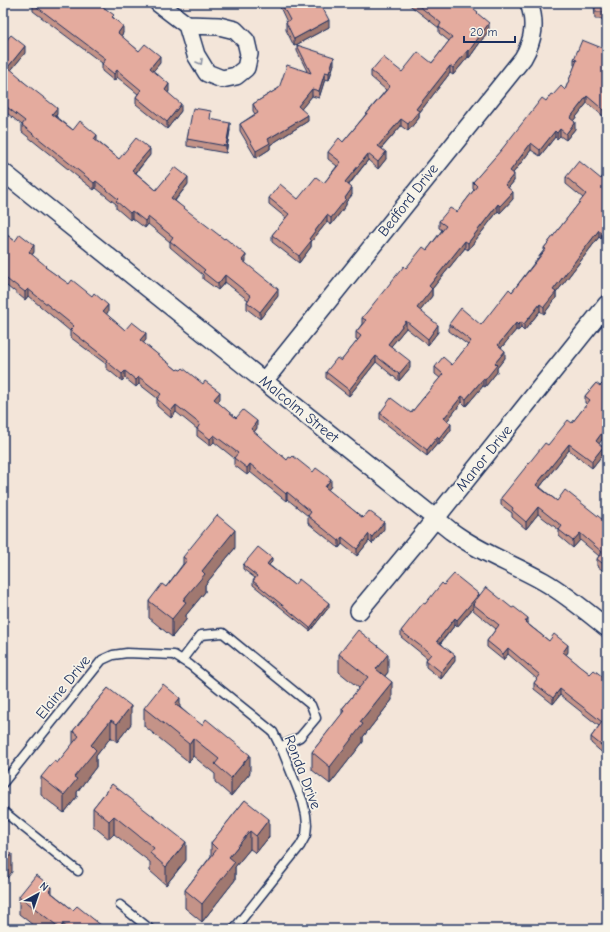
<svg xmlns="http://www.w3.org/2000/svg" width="610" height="932" viewBox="0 0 610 932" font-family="'Comic Neue',sans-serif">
	<rect width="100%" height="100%" fill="#f3e5d9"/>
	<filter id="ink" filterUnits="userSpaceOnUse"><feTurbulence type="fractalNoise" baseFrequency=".025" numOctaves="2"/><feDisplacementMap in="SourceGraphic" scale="8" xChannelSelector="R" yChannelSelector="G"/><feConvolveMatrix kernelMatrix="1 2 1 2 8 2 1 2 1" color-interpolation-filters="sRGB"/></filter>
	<g filter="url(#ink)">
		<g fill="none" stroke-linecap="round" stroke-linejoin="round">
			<defs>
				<path id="lane" d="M182 660 201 635 223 633 311 705 316 718 300 737 280 747
					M3 783 102 660 113 655 127 653 174 655 190 665 273 732 283 752 303 802 306 815 307 825 306 835 300 846 234 929
					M3 811 78 871
					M120 905 150 929"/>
				<path id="street" d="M158 3 187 25 196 55 207 73 222 79 236 76 246 68 249 54 246 41 235 30 219 26 187 25
					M3 172 451 531C479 552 513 564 543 581 566 594 586 611 607 628
					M264 381 523 58C534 39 536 23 529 3
					M359 611 423 534 607 304"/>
			</defs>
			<!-- lane casing -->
			<use href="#lane" stroke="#1b2f5e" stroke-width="11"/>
			<!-- street casing -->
			<use href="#street" stroke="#1b2f5e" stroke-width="20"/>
			<!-- lane -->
			<use href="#lane" stroke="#f7f3e8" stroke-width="8"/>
			<!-- street -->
			<use href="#street" stroke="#f7f3e8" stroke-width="17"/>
		</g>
		<!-- wall -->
		<path fill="#c49388" stroke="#1b2f5e" d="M278 3H320L329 27 294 46 286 30V22H287Z
			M407 3H466L478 14 489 30 469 58 468 57 453 75 450 73 419 113V118L408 131 401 126 382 148 386 159 378 169 368 160 349 185 352 195 346 202V205L331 225 327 222 311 242V247L299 263 272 242V235L286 218 269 204V198L298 199 324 183 337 166 328 159V152L343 142 386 90 371 77V71L402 72 432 63 449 41 439 33V28Z
			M594 3H607V31L606 19H595Z
			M33 4 89 6 114 18 123 33 121 36 139 51 160 63 153 71 169 91 168 93 181 111 167 129 136 104V97L138 94 117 77 114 81 102 71V63L33 11Z
			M3 44 25 53 11 70 57 114 56 116 73 130 97 141 119 159 150 155 136 173 156 190 188 184 175 201 246 261 245 263 278 296 260 319 247 309V302L248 300 225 282 218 290 203 279V275L170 247V242L148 224 145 228 132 218 130 220 116 208V204L96 188 94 190 22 132V125L3 110Z
			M297 45 334 64 329 80 325 79 319 98 312 96 301 109 308 121 270 145V149L256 158 240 131V124L255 114 253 111V104L307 71 297 51Z
			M607 50V79L605 84 607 86V119L587 103 573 121 575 129 566 140 560 136 557 139 555 137 540 156 531 150 513 173 514 181 508 188 513 199 500 213 498 211 468 250 465 248 432 289V296L420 311 438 332 428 345 406 328 391 346 410 368 399 381 376 362 349 396 326 378V372L341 361 358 340 356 339V332L362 324V318L406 268 427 250 442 230 439 228V221L457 212 474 190 473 189V182L546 101 553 95 565 90 575 66 574 65V59Z
			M211 120 230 130 226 153 187 146V139Z
			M607 171V231L601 239 599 237 556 293V298L544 314 540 311 524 331 521 328 518 331 516 330 501 348 505 358 497 368V372L485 387 483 386 466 406 462 402 447 421 451 430 439 445 437 444 427 456 380 419V413H411L440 378 435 374V367L452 365 468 345 449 331V324L481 325 512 292 544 250V248L583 198 566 184V177L601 179Z
			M3 232 15 241 34 252 32 255 46 268 108 312 106 314 125 330 146 340 143 343 177 370 220 399 217 402 236 418 257 428 254 432 287 460 331 486 328 490 363 518 384 529 372 544 369 541 357 556 342 544 339 548 308 523V516L287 499 286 501 250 472 247 475 234 465V458L214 442 210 446 197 436V429L176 412 171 418 157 406V398L139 384 136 387 125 378 122 381 106 368V364L70 337V331L28 296 25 300 13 290V291L3 283Z
			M596 383 599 444 603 454 592 468 569 450 540 487 557 501 603 520 607 517V574L597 566V559L599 556 580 540 573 548 559 536V530L538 514 526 529 512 517V513L501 505V498L548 445 572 423 587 404 585 403V396Z
			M235 548 205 585V592L186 615V620L172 637 149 618V601L166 587 183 564V557Z
			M272 562 269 565 294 585 329 607 310 631 253 585V581L255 578 243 569V565Z
			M444 585 479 597 528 624 549 641 568 652 566 655 590 674 607 680V689L605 692 607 693V755L606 756 591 743V737L599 726 560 695 553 704 534 689V683L537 679 508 654 503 660 487 647V641L496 629 473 610V608L457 627 455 625 441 643 455 661 441 679 426 667V660L427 658 401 637V631L425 604Z
			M339 654 388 672 385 676 392 700 363 737V742L330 784 312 770V752L342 714V709L359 688 339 672Z
			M108 688 131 724 117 742 111 737 96 756V767L77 792V797L64 813 41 795V777L57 763 73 744V731Z
			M180 707 250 773 231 796 215 782V774L193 756 189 762 144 726V708Z
			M112 784 186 860 166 885 150 871V862L114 834 109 839 93 826V808Z
			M245 800 269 837 256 853 250 849 235 867V880L202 922 185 908V890L211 856V843Z
			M52 893 73 910 102 929H38L19 914V896Z"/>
		<!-- shaded-wall -->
		<path fill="#a0786f" stroke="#1b2f5e" d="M329 20V27L294 46V39Z
			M489 23V30L469 58V51Z
			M123 26V33L118 40V33Z
			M25 46V53L8 74V67Z
			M468 50V57L453 75V68Z
			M160 56V63L150 75V68Z
			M334 57V64L329 80V73Z
			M450 66V73L419 113V118L408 131V124L416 109Z
			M117 70V77L114 81V74Z
			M325 72V79L319 98V91Z
			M607 72V79L603 89V82Z
			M169 84V91L165 97V90Z
			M312 89V96L298 113V106Z
			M587 96V103L570 125V118Z
			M181 104V111L167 129V122Z
			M57 108V114L52 120V114Z
			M308 115V121L270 145V149L256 158V151L268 139Z
			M401 119V126L378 152V146Z
			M575 122V129L566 140V134Z
			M230 123V130L226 153V146Z
			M560 129V136L557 139V133Z
			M555 131V137L540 156V150Z
			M97 135V142L94 139Z
			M531 143V150L510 177V171Z
			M150 149V155L132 177V170Z
			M386 152V159L378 169V162Z
			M368 154V160L345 189V182Z
			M514 174V181L505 192V185Z
			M188 177V184L171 205V198Z
			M96 181V188L94 190V183Z
			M352 188V195L346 202V205L331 225V218Z
			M513 192V199L500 213V206Z
			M498 204V211L468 250V243Z
			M132 211V218L130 220V213Z
			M327 215V222L311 242V247L299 263V256L309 239Z
			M148 217V224L145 228V221Z
			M607 225V231L601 239V232Z
			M599 230V237L556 293V298L544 314V307L553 290Z
			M465 241V248L432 289V296L417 315V308L429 286Z
			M34 245V252L29 259V252Z
			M246 255V261L242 267V260Z
			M225 275V282L218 290V284Z
			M28 289V296L25 300V292Z
			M278 289V296L260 319V312Z
			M540 304V311L524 331V324Z
			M108 305V312L103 319V311Z
			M406 321V328L388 350V344Z
			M521 322V328L518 331V325Z
			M516 323V330L498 352V345Z
			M438 325V332L428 345V339Z
			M146 333V340L140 347V340Z
			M505 351V358L497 368V372L485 387V380L495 363Z
			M376 356V362L349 396V390Z
			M410 361V368L399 381V374Z
			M125 371V378L122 381V374Z
			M139 377V384L136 387V380Z
			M483 379V386L466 406V399Z
			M220 392V399L214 407V399Z
			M462 396V402L444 425V418Z
			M176 405V412L171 418V411Z
			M257 421V428L251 436V429Z
			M451 424V430L439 445V439Z
			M607 426V433L596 448V441Z
			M214 435V442L210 446V439Z
			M437 437V444L427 456V450Z
			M569 444V450L536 492V485Z
			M603 447V454L592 468V461Z
			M250 464V472L247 475V468Z
			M331 479V486L325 494V487Z
			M287 492V499L286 501V494Z
			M538 507V514L526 529V522Z
			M384 522V529L372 544V537Z
			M235 530V548L205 585V592L186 615V620L172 637V619L202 571Z
			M580 533V540L573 548V541Z
			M369 534V541L357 556V549Z
			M342 537V544L339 548V541Z
			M272 558V562L267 567V564Z
			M479 594V600L473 604V608L457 627V620Z
			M329 603V607L310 631V628Z
			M455 618V625L437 647V641Z
			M528 618V624L525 622Z
			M568 645V652L563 659V652Z
			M508 648V654L503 660V654Z
			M388 654V672L376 687V669Z
			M455 655V661L441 679V672Z
			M392 682V700L363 737V742L330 784V767L360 722Z
			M607 682V689L602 696V689Z
			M560 689V695L553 704V698Z
			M180 698V716L175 704Z
			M131 706V724L117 742V724Z
			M111 720V737L96 756V767L77 792V797L64 813V795L91 745Z
			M193 738V756L189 762V744Z
			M250 755V773L231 796V778Z
			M114 816V834L109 839V821Z
			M269 819V837L256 853V836Z
			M250 831V849L235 867V880L202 922V904L229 857Z
			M186 842V860L166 885V867Z
			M12 854V872L3 883V865Z
			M52 887V905L49 891Z
			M63 924V929H60V928Z"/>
		<!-- building -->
		<path fill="#e4ab9e" stroke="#1b2f5e" d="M34 3H85L89 6 91 3H98L114 15 112 17 123 26 118 33 139 51 145 44 160 56 150 68 169 84 165 90 181 104 167 122 136 97 141 90 117 70 114 74 102 64 106 59 33 4Z
			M281 3H320L329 20 294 39 286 22 290 20Z
			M415 3H466L478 12 477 13 489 23 469 51 468 50 453 68 450 66 416 109 419 111 408 124 401 119 378 146 386 152 378 162 368 154 345 182 352 188 345 198 346 199 331 218 327 215 309 239 311 241 299 256 272 235 289 214 269 198 280 184 298 199 316 177 324 183 341 162 328 152 339 138 343 142 390 86 371 71 383 57 402 72 418 52 432 63 452 37 439 27 441 23Z
			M595 3H607V24L606 12H595Z
			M11 35 25 46 8 67 21 78 20 79 57 108 52 114 73 130 80 121 97 135 94 139 119 159 136 138 150 149 132 170 156 190 175 167 188 177 171 198 224 239 225 238 246 255 242 260 278 289 260 312 247 302 251 296 225 275 218 284 203 272 205 270 170 241 173 237 148 217 145 221 132 211 130 213 116 201 118 199 96 181 94 183 22 125 25 121 3 104V44Z
			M582 40 607 50V72L603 82 607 86V113L587 96 570 118 575 122 566 134 560 129 557 133 555 131 540 150 531 143 510 171 514 174 505 185 513 192 500 206 498 204 468 243 465 241 429 286 432 289 417 308 438 325 428 339 406 321 388 344 410 361 399 374 376 356 349 390 326 372 337 358 341 361 361 336 356 332 366 320 362 318 404 266 406 268 423 247 427 250 446 226 439 221 450 208 457 212 477 186 473 182 502 149 542 98 546 101 551 94 553 95 561 86 565 90 577 60 574 59Z
			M297 45 334 57 329 73 325 72 319 91 312 89 298 106 308 115 268 139 270 143 256 151 240 124 258 113 253 104 279 88 287 65 311 73Z
			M193 108 211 111 210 119 230 123 226 146 187 139Z
			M579 161 601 179 607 171V225L601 232 599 230 553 290 556 292 544 307 540 304 524 324 521 322 518 325 516 323 498 345 505 351 495 363 497 365 485 380 483 379 466 399 462 396 444 418 451 424 439 439 437 437 427 450 380 413 391 398 411 413 443 374 435 367 443 357 452 365 471 341 449 324 461 308 481 325 509 289 512 292 546 249 544 248 586 194 566 177Z
			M3 232 15 241 20 234 34 245 29 252 46 266 45 267 69 284 72 280 92 296 94 293 108 305 103 311 125 330 132 322 146 333 140 340 177 370 178 369 181 370 183 368 203 384 205 381 220 392 214 399 236 418 243 410 257 421 251 429 287 460 289 457 291 458 293 456 313 472 316 468 331 479 325 487 341 500 363 518 369 511 384 522 372 537 369 534 357 549 342 537 339 541 308 516 311 512 287 492 286 494 250 464 247 468 234 458 238 453 214 435 210 439 197 429 200 424 176 405 171 411 157 399 161 394 139 377 136 380 125 371 122 374 106 361 107 359 70 330 74 326 28 289 25 292 13 283V284L3 276Z
			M607 382V426L596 441 603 447 592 461 569 444 536 485 557 501 565 490 603 520 606 516 607 517V567L597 559 602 552 580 533 573 541 559 530 562 526 538 507 526 522 512 510 513 508 501 498 545 443 548 445 568 420 572 423 590 400 585 396 596 383 600 386 603 383 604 385Z
			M217 515 235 530 202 571 205 574 183 600 186 602 172 619 149 601 162 584 166 587 187 560 183 557Z
			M258 547 272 558 267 564 294 585 299 579 329 603 310 628 253 581 257 576 243 565Z
			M454 574 479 594 457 620 455 618 437 641 455 655 441 672 426 660 431 654 401 631 423 603 425 604 442 583 444 585Z
			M486 587 512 608 514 607 528 618 525 622 549 641 554 634 568 645 563 652 590 674 594 670 607 680V682L602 689 607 693V749H606L591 737 602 722 560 689 553 698 534 683 540 675 508 648 503 654 487 641 499 625 473 604Z
			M358 630 388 654 376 669 392 682 360 722 363 724 330 767 312 752 344 711 342 709 368 677 339 654Z
			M163 684 180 698 175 704 202 725 206 719 250 755 231 778 215 764 219 759 193 738 189 744 144 708Z
			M108 688 131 706 117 724 111 720 91 745 96 750 74 777 77 779 64 795 41 777 54 761 57 763 79 736 73 731Z
			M112 784 186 842 166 867 150 853 154 848 114 816 109 821 93 808Z
			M245 800 269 819 256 836 250 831 229 857 235 862 202 904 185 890 217 849 211 843Z
			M3 846 12 854 3 865Z
			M36 875 52 887 49 891 73 910 77 906 102 926 100 929H69L63 924 60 928 19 896Z"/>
		<!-- one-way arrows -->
		<defs><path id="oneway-chevron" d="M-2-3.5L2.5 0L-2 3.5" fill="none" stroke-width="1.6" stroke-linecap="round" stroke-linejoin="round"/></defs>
		<use stroke="#8991a3" href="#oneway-chevron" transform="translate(200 62) rotate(60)"/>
	</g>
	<g text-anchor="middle" stroke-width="3.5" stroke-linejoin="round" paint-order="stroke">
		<!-- street labels -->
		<g font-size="15" fill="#1b2f5e" stroke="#f7f3e8">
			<text transform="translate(408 200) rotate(-52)" y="5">Bedford Drive</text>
			<text transform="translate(299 409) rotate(39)" y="5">Malcolm Street</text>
			<text transform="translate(484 458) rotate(-51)" y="5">Manor Drive</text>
			<text transform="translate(63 687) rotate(-51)" y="5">Elaine Drive</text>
			<text transform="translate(303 772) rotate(69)" y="5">Ronda Drive</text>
		</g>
	</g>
	<!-- margin -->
	<rect width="610" height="932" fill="none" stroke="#f7f3e8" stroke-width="16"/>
	<rect x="8" y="8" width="594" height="916" fill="none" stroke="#1b2f5e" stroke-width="1.5" filter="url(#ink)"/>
	<!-- north arrow -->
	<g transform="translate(38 894) rotate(40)" stroke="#f7f3e8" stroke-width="3" paint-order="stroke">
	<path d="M0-3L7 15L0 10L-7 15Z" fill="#1b2f5e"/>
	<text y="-6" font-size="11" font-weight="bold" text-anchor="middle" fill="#1b2f5e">N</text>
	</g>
	<!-- scale -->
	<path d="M464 36v6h51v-6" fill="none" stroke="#1b2f5e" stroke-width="2"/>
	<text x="470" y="36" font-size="12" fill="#1b2f5e" stroke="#f7f3e8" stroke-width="3" paint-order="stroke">20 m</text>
</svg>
